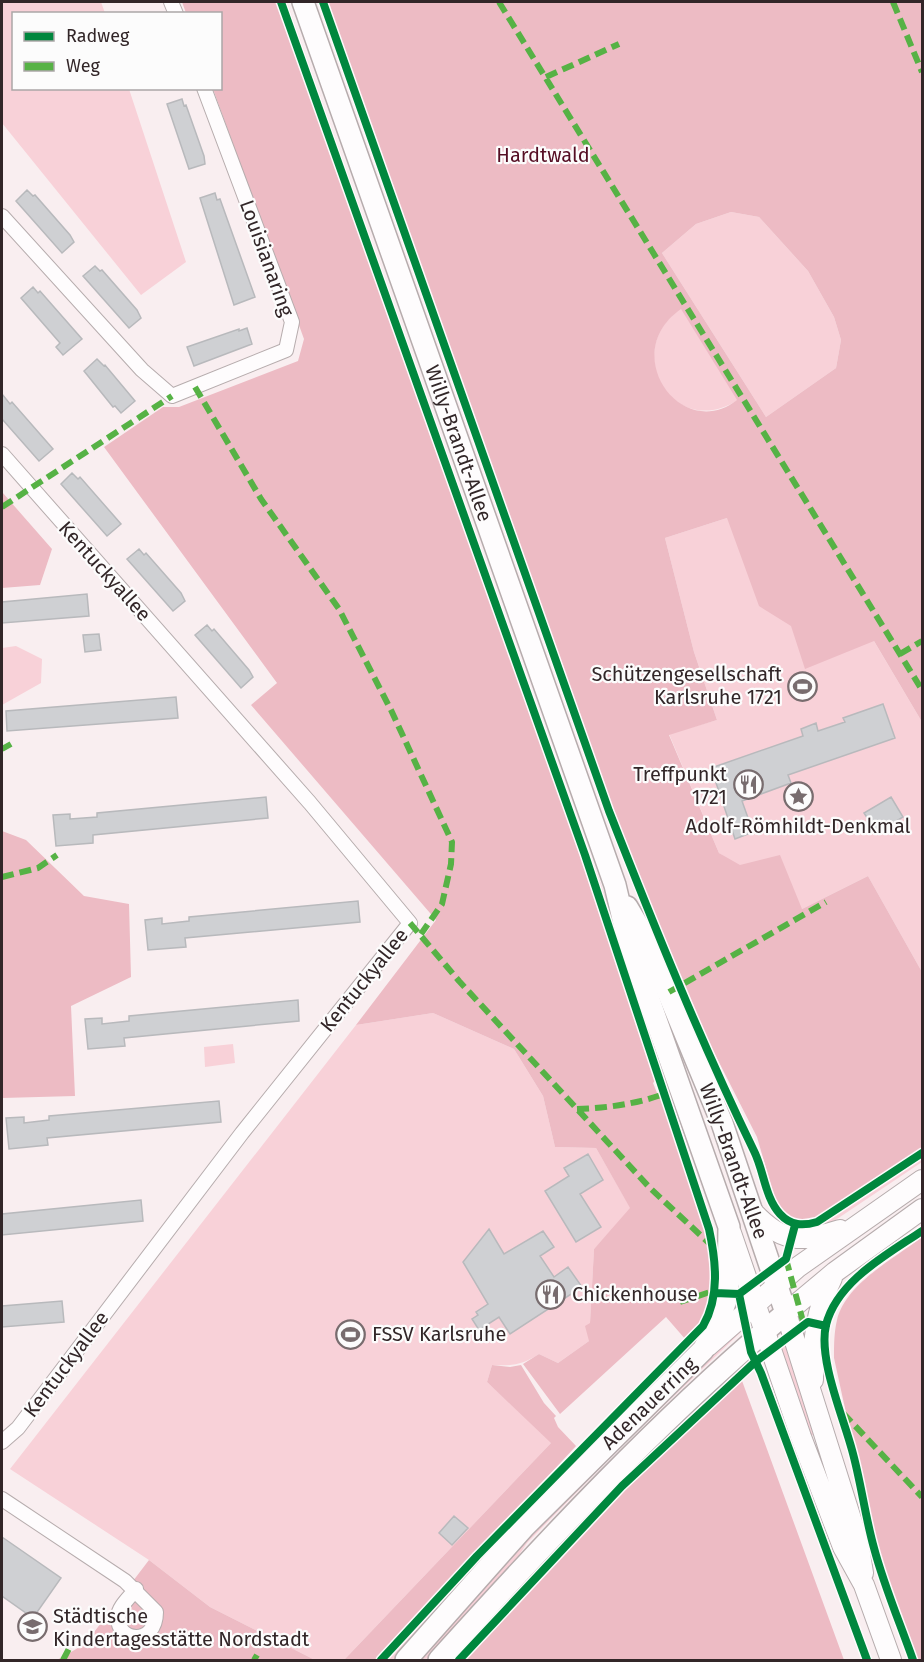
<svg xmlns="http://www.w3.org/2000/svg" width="924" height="1662" viewBox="0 0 924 1662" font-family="'Fira Sans',sans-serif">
	<rect width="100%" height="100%" fill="#f9eef0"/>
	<!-- green -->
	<path fill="#f8d1d8" d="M2 2H101L105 13 14 14V88L129 89 186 262 141 295 2 123Z
		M284 2H287L636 983 660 1065 658 1066 587 854Z
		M731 212 759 217 808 271 834 317 841 340 836 368 766 417 662 253 696 224Z
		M681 308 738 400C675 441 619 353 681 308Z
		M789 498 922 722V972L868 876 802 909 719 853 669 734 717 720 694 652 665 538Z
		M16 646 42 659 41 683 2 705V648Z
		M433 1013 514 1049 543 1096 555 1147 596 1148 631 1209 594 1249 589 1341 558 1363 539 1354C522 1365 512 1366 492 1365L487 1382 552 1442 344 1660H315L210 1607 149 1560 10 1469 356 1025Z
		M233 1044 235 1063 205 1067 204 1047Z
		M922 1156V1162L828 1225 802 1229 824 1222Z
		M695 1172 722 1256 720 1288 715 1238 693 1173Z
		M712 1316 705 1333 598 1440H594L677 1358Z
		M740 1327 741 1332 630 1438 527 1543 509 1570 430 1658 423 1659 422 1655 518 1546Z
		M788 1343 814 1433 813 1435H810L781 1349Z
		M582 1452 395 1660H385Z"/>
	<!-- forest -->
	<path fill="#edbbc4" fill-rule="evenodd" d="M182 2H279L582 857 657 1079 653 1083 657 1093 662 1094C682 1155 727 1248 708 1311 704 1322 693 1332 686 1340L666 1317 560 1414 523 1364 539 1354 558 1363 589 1341 585 1326 590 1323 594 1249 630 1208 596 1148 555 1147 543 1096 514 1049 433 1013 356 1025 436 920 251 705 277 683 104 447 163 407H179L298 361 304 339 213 89 220 88V14L186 13Z
		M325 2H922V722L874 641 805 669 791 626 759 606 727 518 665 538 694 652 717 720 669 735 719 853 740 865 780 855 802 909 868 876 922 972V1150L817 1219 794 1221 783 1213 776 1203 757 1137 667 960ZM731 212 759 217 808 271 834 317 841 340 836 368 766 417 662 253 696 224ZM681 309 737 400C682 443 617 354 681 309Z
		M2 492 52 549 40 585 2 588Z
		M2 831 26 840 84 896 129 904 131 977 71 1006 75 1096 2 1098Z
		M922 1237V1660H917L874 1541 834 1358C834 1345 834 1333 837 1320 846 1283 894 1259 922 1237Z
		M492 1365 510 1367 521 1365 544 1403 556 1416 554 1418 558 1427 576 1446 377 1660H344L551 1443 487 1382Z
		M741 1378 844 1660H461L628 1478Z
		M149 1560 210 1607 315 1660H57L85 1644Z"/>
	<!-- building -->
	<path fill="#cfd0d3" stroke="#b8b9bc" stroke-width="1.5" d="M182 99 184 106 186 105 204 156 205 164 189 169 167 104Z
		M27 190 33 196 35 195 70 235 74 242 62 253 16 201Z
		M215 193 217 200 220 199 255 297 234 305 200 198Z
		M95 266 100 271 102 270 137 310 141 318 129 328 83 276Z
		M33 287 38 293 40 291 82 339 63 355 56 347 60 343 21 298Z
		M247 328 252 344 194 366 187 347 239 329V331Z
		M97 359 104 366 105 365 135 401 121 413 115 406 113 407 84 371Z
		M2 394 10 404 12 402 53 449 39 461 2 419Z
		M72 473 78 479 80 477 121 524 107 536 61 484Z
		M139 549 144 555 146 553 181 593 185 601 173 611 127 559Z
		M87 594 89 616 2 623V602Z
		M207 625 212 631 214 629 249 670 253 677 241 688 195 635Z
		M99 634 101 650 85 652 83 635Z
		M176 697 178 718 7 731 6 711Z
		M883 704 895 738 788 775 791 783 742 801 753 832 735 839 711 768 803 736 801 729 816 723 818 731 845 722 843 718Z
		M266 797 268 818 93 835V843L56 846 53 815 70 814V819L97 817V813Z
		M891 797 903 817 877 833 864 813Z
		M358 901 360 922 185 938 186 947 148 950 145 920 162 918V924L189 921V917Z
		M298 1000 299 1021 124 1038 125 1046 88 1049 85 1019 102 1018V1024L129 1021V1016Z
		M219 1101 221 1122 47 1138 48 1145 9 1149 6 1118 24 1117V1123L49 1120V1116Z
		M588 1154 603 1180 580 1194 601 1227 576 1242 545 1191 569 1176 564 1168Z
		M141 1200 143 1221 2 1235V1214Z
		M489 1229 504 1254 543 1231 554 1247 540 1256 554 1277 568 1267 582 1287 510 1334 499 1317 479 1330 472 1319 478 1315 476 1312 488 1304 463 1262Z
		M62 1301 64 1322 2 1327V1306Z
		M454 1516 468 1528 452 1545 439 1533Z
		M2 1537 61 1578 33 1618 2 1596Z"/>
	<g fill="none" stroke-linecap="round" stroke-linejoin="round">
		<defs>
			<path id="street" d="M171 2 176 14
				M2 216 142 370 172 396 286 350 292 322 204 88
				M2 454 310 803 410 923 242 1133 18 1428 2 1442
				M2 1499 125 1581 156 1612C156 1646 117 1643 118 1617 118 1607 130 1597 136 1589"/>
			<path id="secondary" d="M754 1213C783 1244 802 1242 840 1230
				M731 1233 801 1437 843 1547 864 1585 891 1660
				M708 1346 798 1267 922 1180
				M813 1380C813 1342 815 1312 832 1278
				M863 1573 858 1541 786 1313 835 1272 922 1209"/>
			<g id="primary">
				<path id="s1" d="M303 2 615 885 628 940 729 1227 728 1294 717 1326 703 1350 524 1527 406 1660"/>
				<path d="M439 1660C548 1539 661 1418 786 1313L722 1123 646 939 627 907"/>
			</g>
		</defs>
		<!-- street casing -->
		<use href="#street" stroke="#b6acad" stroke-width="16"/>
		<!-- secondary casing -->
		<use href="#secondary" stroke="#b6acad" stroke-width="22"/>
		<!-- primary casing -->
		<use href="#primary" stroke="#b6acad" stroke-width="24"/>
		<!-- street -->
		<use href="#street" stroke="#fefcfd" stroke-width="14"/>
		<!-- secondary -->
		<use href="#secondary" stroke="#fefcfd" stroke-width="20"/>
		<!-- primary -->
		<use href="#primary" stroke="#fefcfd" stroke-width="21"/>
		<!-- quiet -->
		<path stroke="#56b245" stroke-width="6" stroke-dasharray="12 6" stroke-linecap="butt" d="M499 2 922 690
			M893 2 922 72
			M546 77 619 44
			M195 387 261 499 339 609 391 710 452 842 451 864 442 904 421 934
			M2 507 172 396
			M900 654 922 641
			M2 749 11 744
			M2 877 38 868 57 855
			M410 923 459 981 650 1188 711 1245
			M669 992 826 902
			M577 1109C607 1108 636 1104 664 1094
			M786 1259 804 1325
			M680 1302 710 1292 717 1294
			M843 1413 922 1497
			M63 1660 73 1641
			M254 1660 257 1655"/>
		<defs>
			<path id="cycleway" d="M281 2 585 855 709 1229C716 1261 720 1297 703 1326L477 1556 381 1660
				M323 2 609 811C654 926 700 1040 754 1151 764 1171 765 1198 780 1214 791 1226 803 1226 817 1222L922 1153
				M715 1293 739 1294 786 1259 795 1225
				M739 1294 751 1352 761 1373 867 1660
				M459 1660 622 1486 755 1362 808 1322 826 1326
				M913 1660C900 1623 884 1586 874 1548 865 1516 861 1482 852 1450 843 1416 818 1359 826 1325 837 1281 888 1254 922 1231"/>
		</defs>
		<!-- cycleway casing -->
		<use href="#cycleway" stroke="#fcfcfc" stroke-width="11"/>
		<!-- cycleway -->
		<use href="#cycleway" stroke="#00873e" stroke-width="8"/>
	</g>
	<!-- icons -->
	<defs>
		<symbol id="stadium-ring" viewBox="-11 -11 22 22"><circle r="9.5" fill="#fcfcfc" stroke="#786c6e" stroke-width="1.5"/><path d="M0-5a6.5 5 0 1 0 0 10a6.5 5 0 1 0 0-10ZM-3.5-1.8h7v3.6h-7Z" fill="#786c6e"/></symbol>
		<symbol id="restaurant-ring" viewBox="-11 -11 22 22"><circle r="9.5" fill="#fcfcfc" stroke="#786c6e" stroke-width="1.5"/><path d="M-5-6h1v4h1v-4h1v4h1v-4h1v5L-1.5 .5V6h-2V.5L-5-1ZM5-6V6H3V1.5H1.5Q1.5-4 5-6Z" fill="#786c6e"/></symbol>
		<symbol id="sight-ring" viewBox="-11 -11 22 22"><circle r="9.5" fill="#fcfcfc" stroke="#786c6e" stroke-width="1.5"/><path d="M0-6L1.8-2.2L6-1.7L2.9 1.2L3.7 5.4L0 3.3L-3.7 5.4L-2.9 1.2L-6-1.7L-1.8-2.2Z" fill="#786c6e"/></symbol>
		<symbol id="school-ring" viewBox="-11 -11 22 22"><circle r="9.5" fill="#fcfcfc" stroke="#786c6e" stroke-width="1.5"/><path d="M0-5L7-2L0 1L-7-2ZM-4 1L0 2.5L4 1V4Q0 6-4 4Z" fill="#786c6e"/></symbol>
	</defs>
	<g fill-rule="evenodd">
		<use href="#stadium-ring" x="786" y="670" width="33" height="33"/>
		<use href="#restaurant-ring" x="732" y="768" width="33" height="33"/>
		<use href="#sight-ring" x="782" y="780" width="33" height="33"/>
		<use href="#restaurant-ring" x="534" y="1278" width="33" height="33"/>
		<use href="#stadium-ring" x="334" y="1318" width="33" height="33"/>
		<use href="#school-ring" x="16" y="1610" width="33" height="33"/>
	</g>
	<g text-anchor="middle" stroke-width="4.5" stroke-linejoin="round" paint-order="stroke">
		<!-- park labels -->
		<g font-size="20" fill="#550e24" stroke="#fcfcfc">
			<text x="543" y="162">Hardtwald</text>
		</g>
		<!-- street labels -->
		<g font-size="20" fill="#322628" stroke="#fcfcfc">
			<text transform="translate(267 258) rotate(70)" y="7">Louisianaring</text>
			<text dy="7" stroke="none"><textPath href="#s1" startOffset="468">Willy-Brandt-Allee</textPath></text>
			<text transform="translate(105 571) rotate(48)" y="7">Kentuckyallee</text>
			<text transform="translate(364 980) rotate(-51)" y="7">Kentuckyallee</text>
			<text transform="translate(734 1161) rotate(70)" y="7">Willy-Brandt-Allee</text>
			<text transform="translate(66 1364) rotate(-53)" y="7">Kentuckyallee</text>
			<text transform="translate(649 1403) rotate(-44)" y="7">Adenauerring</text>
		</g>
		<!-- poi labels -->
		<g font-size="20" fill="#322628" stroke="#fcfcfc" text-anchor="start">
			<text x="782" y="681" text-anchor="end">Schützengesellschaft<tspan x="782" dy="23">Karlsruhe 1721</tspan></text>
			<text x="727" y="781" text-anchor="end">Treffpunkt<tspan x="727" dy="23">1721</tspan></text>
			<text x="798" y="833" text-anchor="middle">Adolf-Römhildt-Denkmal</text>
			<text x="572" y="1301">Chickenhouse</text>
			<text x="372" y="1341">FSSV Karlsruhe</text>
			<text x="53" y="1623">Städtische<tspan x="53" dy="23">Kindertagesstätte Nordstadt</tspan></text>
		</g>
	</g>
	<!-- border -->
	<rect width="924" height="1662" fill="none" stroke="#322628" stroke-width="6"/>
	<!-- legend -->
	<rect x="12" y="12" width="210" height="78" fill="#fcfcfc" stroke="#aba6a7" stroke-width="1.5"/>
	<rect x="24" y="32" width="30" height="9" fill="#00873e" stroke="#aba6a7" stroke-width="1.5"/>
	<text x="66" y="42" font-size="18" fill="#322628">Radweg</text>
	<rect x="24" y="62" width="30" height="9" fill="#56b245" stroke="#aba6a7" stroke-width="1.5"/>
	<text x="66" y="72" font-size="18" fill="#322628">Weg</text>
</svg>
